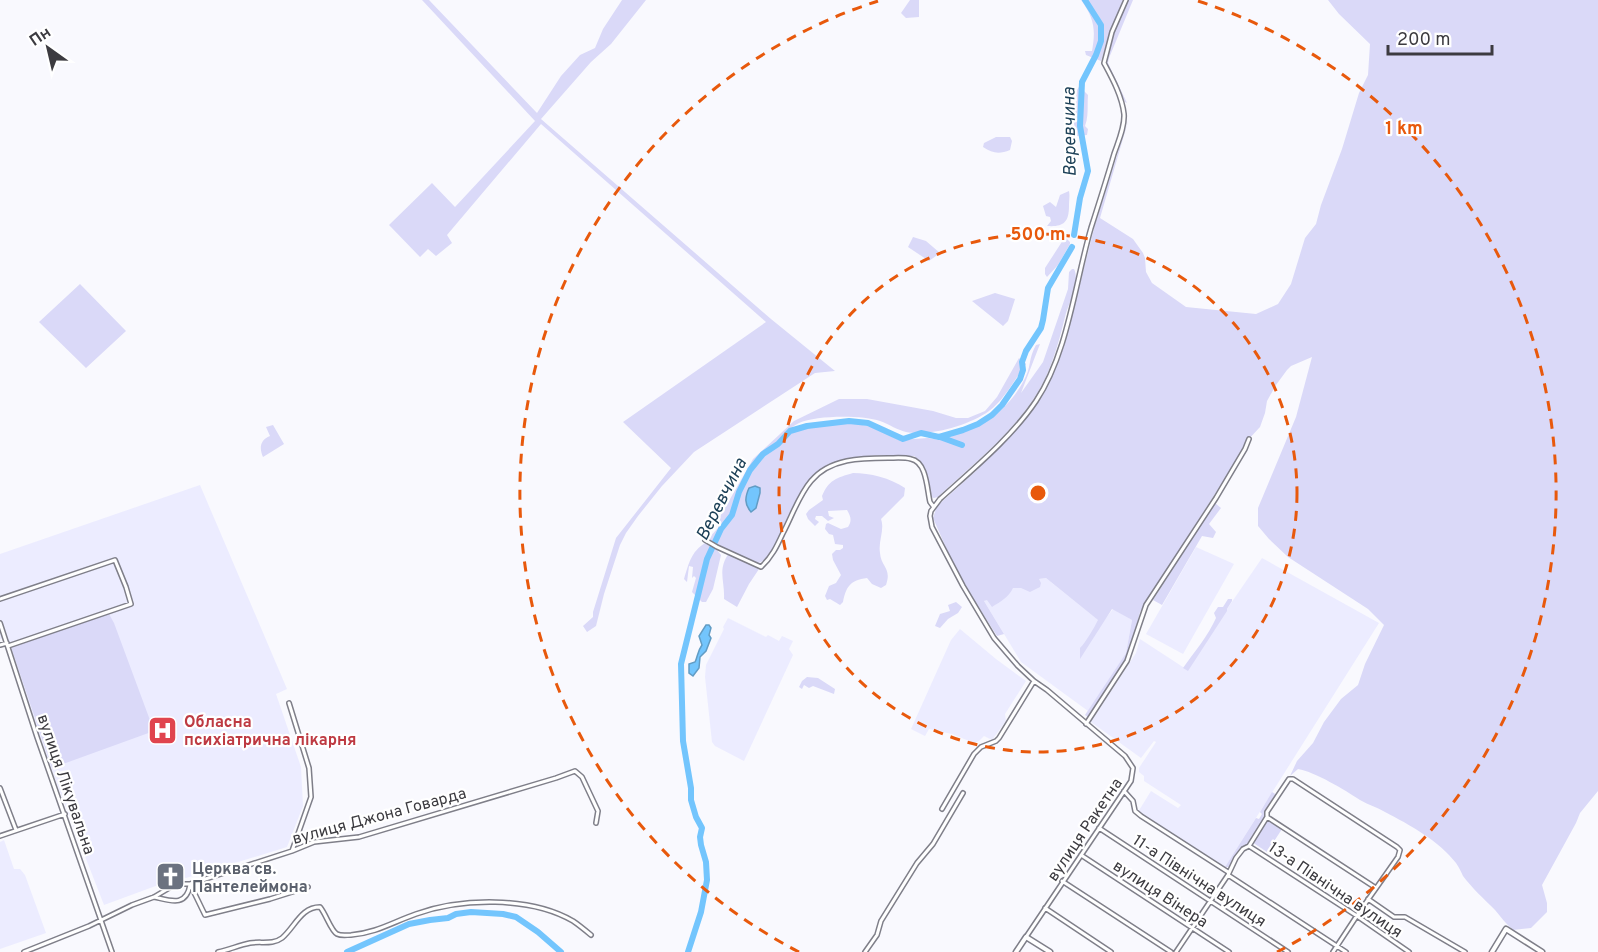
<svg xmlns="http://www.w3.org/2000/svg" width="1598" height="952" viewBox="0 0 1598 952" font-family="Overpass,sans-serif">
	<rect width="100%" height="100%" fill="#f9f9fe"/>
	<!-- built -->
	<path fill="#ececff" d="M200 485 287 689 276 694 301 767 303 806 287 847 186 878 182 877 179 869 162 874 161 872 157 873 161 884 104 905 53 774 6 638 0 639V554Z
		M1196 547 1234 564 1183 654 1146 634Z
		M1262 558 1379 623 1225 867 1138 812 1151 791 1178 808 1181 805 1144 781V776L1139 772V768L1156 742 1154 741 1141 758 1091 722 1136 653 1140 639 1186 669Z
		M1046 578 1102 623 1113 609 1132 620 1126 653 1088 711 1021 662 984 601 1016 583Z
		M728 618 766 637 768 635 779 641 782 636 793 641 789 649 793 655 744 761 715 746 712 742 705 677 706 665 724 629 723 627Z
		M960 629 996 659 1026 681 1005 714 1006 721 992 740 984 736 979 741 974 743 952 734 929 729 925 736 911 729 951 640Z
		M4 840 14 869H20L25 875 46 933 0 949V842Z"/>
	<!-- green -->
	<path fill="#dad9f8" d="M422 0H429L537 113 561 76 580 55 595 48 603 29 622 0H646L611 44 591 62 541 119 771 319 835 371 815 373 694 452 662 486 638 516 626 533 620 545 604 594 596 626 587 632 583 626 593 617V612L616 538 671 468 623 422 766 322 541 124 447 235 452 243 436 256 428 249 420 257 389 225 432 183 455 207 535 121Z
		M910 0H919V17L906 18 901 13Z
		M1081 0H1123L1109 36 1101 61 1086 55 1085 51H1092C1096 29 1094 18 1081 0Z
		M1128 0H1133L1109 58 1108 63 1127 103 1125 102 1107 64C1107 42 1120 20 1128 0Z
		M1328 0H1598V791L1580 813 1576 823 1542 885 1547 903V912L1531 928 1513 930C1506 924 1501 917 1495 910 1484 899 1472 888 1463 876 1461 872 1459 867 1456 863 1439 841 1410 825 1385 812 1377 807 1368 805 1360 800 1345 790 1315 772 1298 769L1290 776 1297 761 1313 743 1324 722 1341 699 1358 685 1365 664 1384 625 1368 609 1288 557 1269 539 1258 526V508L1296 417 1312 357 1291 366 1287 370 1276 385 1267 401 1265 413 1260 427 1247 441 1241 453 1140 612 1130 651 1125 662 1088 717 1085 715 1126 653 1132 620 1112 609 1080 659V648C1086 642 1094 628 1098 620L1046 578 1039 579 1041 583 1040 587 1030 592 1021 588H1013C1009 597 1000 602 992 607L987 600 984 601 1004 634 997 636 974 600 951 559 933 518 937 506 976 471 1028 416 1042 396 1057 364 1064 346 1096 221 1129 118 1100 218 1133 239 1143 253 1145 258 1146 272 1152 283 1186 307 1256 314 1278 304 1291 284 1305 238 1316 224 1321 205 1342 149 1359 93 1368 75 1370 44 1339 14Z
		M1080 85H1083L1084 91 1088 95C1087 106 1089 115 1085 126L1088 129 1087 135 1077 136 1073 120V111L1077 100 1076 92Z
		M996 137H1010L1012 141 1010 150C1000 154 993 154 983 147L984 143Z
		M1069 191C1070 196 1069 200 1069 206 1069 223 1063 227 1047 226L1051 221 1050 217 1046 216 1043 206 1050 202 1056 207 1060 195Z
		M913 237 926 241 940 253 929 261 908 247Z
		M1065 237 1070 242V244L1058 265 1047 277 1045 274V268Z
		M1072 269H1074C1080 281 1070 301 1066 313 1060 337 1054 361 1043 383 1020 428 974 463 938 497L934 498 931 497C928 483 927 464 914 456 880 456 841 450 813 476 798 489 775 564 757 563 747 563 720 548 711 542L708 539 718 528V520L753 459 794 421 839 399H867L933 411 956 418H968L985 411 997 397 1019 358 1026 364C1015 379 1004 400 989 411 970 425 929 437 906 432 897 430 889 424 880 421 863 415 816 415 799 423 788 428 780 439 772 447H774L791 432 804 427 853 423 872 427 899 440 928 438 940 440C947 433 969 431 979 425 1000 415 1020 393 1028 371 1031 360 1030 356 1036 345L1040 344 1021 393 1043 362 1068 289 1069 272Z
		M80 284 126 331 86 368 39 322Z
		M995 293 1015 299 1008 321 1003 326 972 301Z
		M273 425 284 444 263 457C259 448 260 440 270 436L266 427Z
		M853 473C870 473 890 478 905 488L904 496 881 519C885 530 878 541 880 553 881 567 892 568 886 585L881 588 872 584 867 578C850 580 846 587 843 602L840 605 830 599 827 600 825 596 829 586 836 583 841 575 833 560 832 554 836 550H840L843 548V545L835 544 833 535 829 534 825 529 826 524 828 523 841 529 848 527C852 521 851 517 847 510L828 511 829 516 834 518 828 521 822 516H816L815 519 819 522 815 526 808 519 806 514 809 510 823 500 822 496C829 480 836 478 853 473Z
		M1215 503 1221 508 1209 524 1216 532 1213 538 1202 536 1162 605 1153 600Z
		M705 543 717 550 721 555 713 589 706 602H702L692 592 696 578 694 576 692 578 693 567 689 566 687 582 684 579C689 563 691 552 705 543Z
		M729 553 759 569 749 584 737 607 724 599C725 581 717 570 729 553Z
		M1228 599H1232V601L1227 609V611L1188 671 1183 668C1195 651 1208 636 1216 618L1214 613 1218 607H1223Z
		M956 602 962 607 958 613 948 619 940 628 935 626 940 614 950 611 948 605Z
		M109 614 114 623 154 731 52 768 11 647Z
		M807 677 818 678 835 689 834 694 813 686 809 688 804 685 802 689 799 687 802 681Z
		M1272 792 1277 795 1265 812V818L1250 843 1241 848 1229 867H1225L1256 818 1259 819 1262 814 1260 812Z
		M1267 820 1282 829 1267 852 1252 842Z"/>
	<!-- water -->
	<path fill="#73c5fd" stroke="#629cc4" stroke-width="1.5" d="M755 486 760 488V493L756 508 751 512C744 504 745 497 749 488Z
		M706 625H709L711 628 709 635 711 638 706 651 700 657 699 668 693 676 689 673V664L695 662C698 656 697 652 702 645L699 636Z"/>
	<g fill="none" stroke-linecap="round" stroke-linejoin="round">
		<!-- river -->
		<path stroke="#73c5fd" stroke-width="6" d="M1074 235 1080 198 1088 171 1080 126 1082 82 1096 55 1101 41V25L1085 0
			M940 437 962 445
			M347 952 409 924 430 920 448 918 456 914 471 912 503 914 516 917 538 932 561 952
			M688 952 701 912 707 880 706 862 701 845 700 837 702 828 696 817 691 800V788L683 741 681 664 707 559 721 529 732 515 739 492 750 470 763 454 778 444 790 431 807 426 849 421 868 423 903 439 921 433 939 437 963 430 978 424 992 415 1002 405 1020 379 1023 370 1022 362 1026 351 1041 328 1043 320 1048 288 1072 247"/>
		<defs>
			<path id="street" d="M705 540 717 547 761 567C772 557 777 546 783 533 792 516 799 495 811 481 830 458 862 458 888 458 895 458 904 457 911 459 927 462 927 490 930 502L933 506
				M0 599 115 560 126 587 131 604 8 646
				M0 623 37 737 112 952
				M0 645 7 643
				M289 703 309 768 311 797 292 851
				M1086 724 1127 661 1146 605 1216 498 1245 449 1249 439
				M0 788 16 830
				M1124 791 1133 801 1135 811 1141 816 1228 872
				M942 809 974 754 981 747 996 741 999 738 1034 681
				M1099 828 1288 952
				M0 836 65 814
				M1249 846 1357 916 1409 952
				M1081 855 1229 952
				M1228 875 1346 952
				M1062 881 1171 952
				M190 884 205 915 270 899 308 887
				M154 897C169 900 186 908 190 885
				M1368 899 1394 917H1405L1465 952
				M1045 908 1111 952
				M1026 937 1131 781 1133 768 1125 756 1047 690 1034 681 1018 666 994 638 963 586 932 527 930 516 931 511 940 499C972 470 1012 437 1036 401 1068 353 1075 283 1091 228 1099 203 1107 178 1114 154 1118 142 1125 127 1124 114 1122 96 1112 78 1104 63L1112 32 1126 0
				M24 952 89 926 132 905 154 897 176 884H190L292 851 314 842 359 837 556 778 575 771 582 777 598 811 596 823
				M218 952C229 950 239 945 250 943 260 941 273 945 282 938 295 927 301 907 320 907 326 914 331 931 337 934 341 936 346 935 351 935 376 933 393 922 416 914 461 898 530 896 573 921 579 925 585 930 591 935
				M865 952 877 935 881 921 917 863 933 844 963 793
				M1176 952 1228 875 1236 858 1243 849 1249 846 1267 817
				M1333 952 1360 911 1398 857 1400 850 1397 847 1293 779H1289L1267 812V817L1376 888"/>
			<path id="secondary" d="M1016 952 1026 937 1050 952
				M1492 952 1506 929 1542 952"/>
		</defs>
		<!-- street casing -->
		<use href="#street" stroke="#7f7f89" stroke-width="6"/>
		<!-- secondary casing -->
		<use href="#secondary" stroke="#7f7f89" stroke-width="7"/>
		<!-- street -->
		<use href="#street" stroke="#fff" stroke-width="3"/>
		<!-- secondary -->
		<use href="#secondary" stroke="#fff" stroke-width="4"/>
	</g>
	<!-- distance rings -->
	<g fill="none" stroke="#e8590c" stroke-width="3" stroke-dasharray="10 8">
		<circle cx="1038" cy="493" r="259"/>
		<path d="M799 952A517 517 0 0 1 878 1M1198 1A517 517 0 0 1 1277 952"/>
	</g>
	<!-- icons -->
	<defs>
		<symbol id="hospital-square" viewBox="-11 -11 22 22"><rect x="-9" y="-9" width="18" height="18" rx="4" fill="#e0444e" stroke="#fff"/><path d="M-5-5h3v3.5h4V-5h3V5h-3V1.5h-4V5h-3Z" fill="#fff"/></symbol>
		<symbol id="church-square" viewBox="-11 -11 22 22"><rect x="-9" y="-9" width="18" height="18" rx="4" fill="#6b7280" stroke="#fff"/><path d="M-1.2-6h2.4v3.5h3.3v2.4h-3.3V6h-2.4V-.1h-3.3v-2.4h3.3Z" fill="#fff"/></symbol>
	</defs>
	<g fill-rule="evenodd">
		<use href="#hospital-square" x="146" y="714" width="33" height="33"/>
		<use href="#church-square" x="154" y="860" width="33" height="33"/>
	</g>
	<g text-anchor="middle" stroke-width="4.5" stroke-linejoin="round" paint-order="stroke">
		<!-- health labels -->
		<g font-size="16" font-weight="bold" fill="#be3a42" stroke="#fff" text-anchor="start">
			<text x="184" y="727">Обласна<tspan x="184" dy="18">психіатрична лікарня</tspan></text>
		</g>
		<!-- street labels -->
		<g font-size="16" fill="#3c3b40" stroke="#fff">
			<text transform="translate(67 784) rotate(71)" y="6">вулиця Лікувальна</text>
			<text transform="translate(379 815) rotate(-15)" y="6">вулиця Джона Говарда</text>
			<text transform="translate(1084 829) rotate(-56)" y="6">вулиця Ракетна</text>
			<text transform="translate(1200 880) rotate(33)" y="6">11-а Північна вулиця</text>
			<text transform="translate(1336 889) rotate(34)" y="6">13-а Північна вулиця</text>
			<text transform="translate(1161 893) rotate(33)" y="6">вулиця Вінера</text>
		</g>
		<!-- worship labels -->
		<g font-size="16" font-weight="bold" fill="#5b616d" stroke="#fff" text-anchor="start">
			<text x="192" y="874">Церква св.<tspan x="192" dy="18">Пантелеймона</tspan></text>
		</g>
		<!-- water labels -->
		<g font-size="18" font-style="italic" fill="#1d4158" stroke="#fff">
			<text transform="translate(1069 132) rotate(-91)" y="6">Веревчина</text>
			<text transform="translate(721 499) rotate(-63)" y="6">Веревчина</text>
		</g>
	</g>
	<circle cx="1038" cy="493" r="9" fill="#e8590c" stroke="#fff" stroke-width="3"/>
	<g font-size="18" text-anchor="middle" font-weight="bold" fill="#e8590c" stroke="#fff" stroke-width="4.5" stroke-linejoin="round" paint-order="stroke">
		<text x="1404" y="134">1 km</text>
		<text x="1038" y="240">500 m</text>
	</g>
	<!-- north arrow -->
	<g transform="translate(48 48) rotate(326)" stroke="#ffffff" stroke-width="4.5" paint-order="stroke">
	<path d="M0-4.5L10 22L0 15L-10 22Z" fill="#3c3b40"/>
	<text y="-9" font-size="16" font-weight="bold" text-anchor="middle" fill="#3c3b40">Пн</text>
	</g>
	<!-- scale -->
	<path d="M1388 45v9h104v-9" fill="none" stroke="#3c3b40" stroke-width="3"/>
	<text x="1397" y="45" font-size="18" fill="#3c3b40" stroke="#ffffff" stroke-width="4.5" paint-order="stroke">200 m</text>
</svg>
